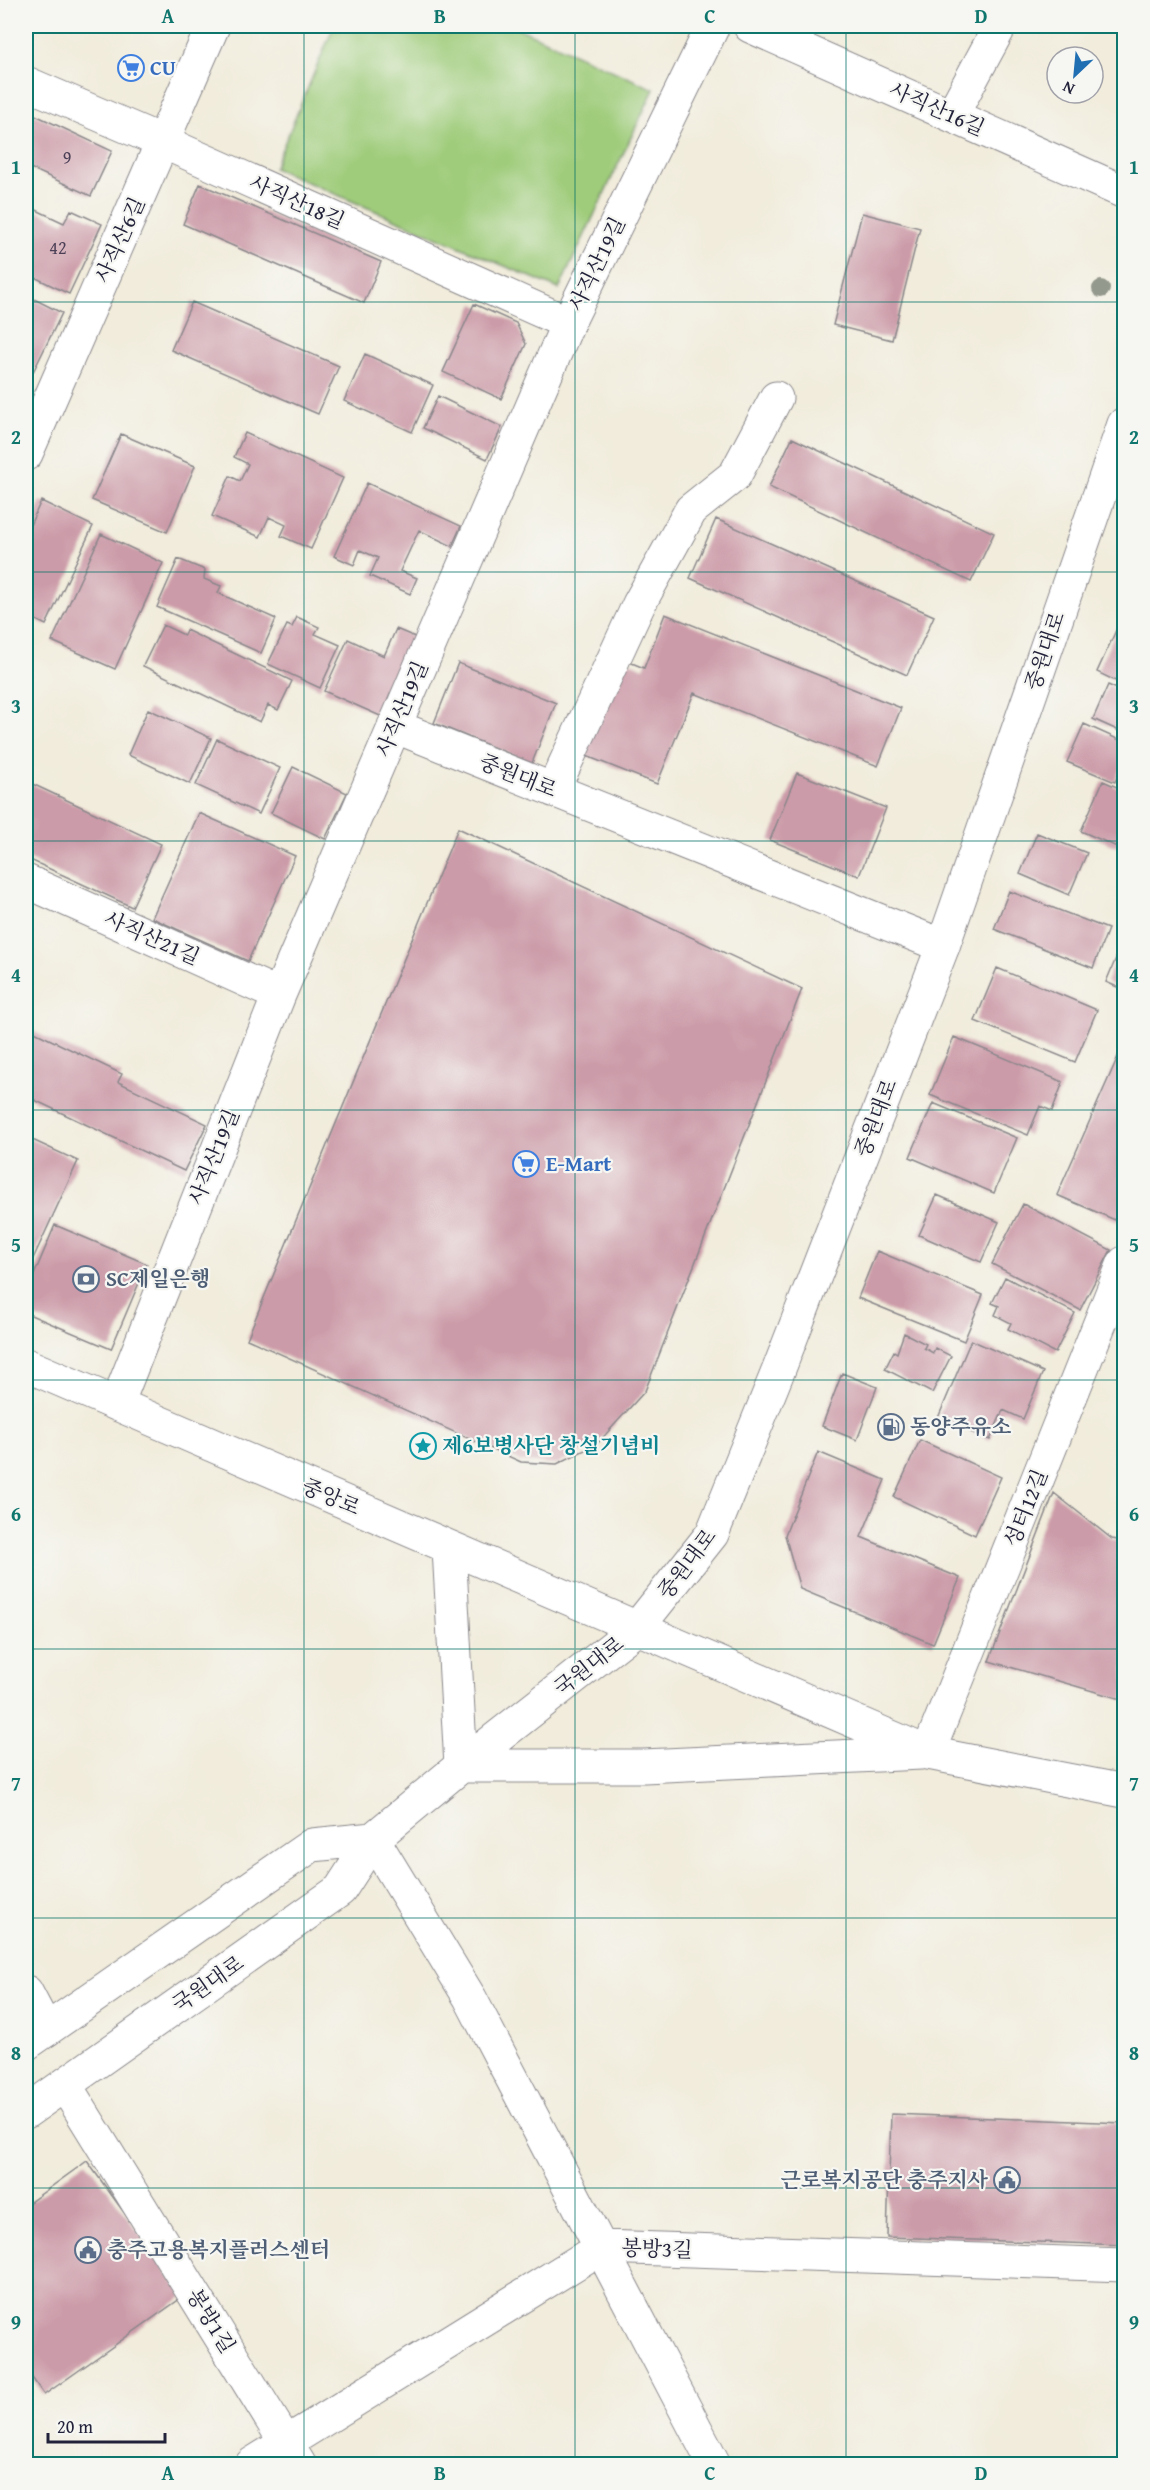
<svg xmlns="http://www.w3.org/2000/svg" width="1150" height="2490" viewBox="0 0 1150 2490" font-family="'Gentium Book Plus','Noto Serif KR',serif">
	<rect width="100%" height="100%" fill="#f6f6f2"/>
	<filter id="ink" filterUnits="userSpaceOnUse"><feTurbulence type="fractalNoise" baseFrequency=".0167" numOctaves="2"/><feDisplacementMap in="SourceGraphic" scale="12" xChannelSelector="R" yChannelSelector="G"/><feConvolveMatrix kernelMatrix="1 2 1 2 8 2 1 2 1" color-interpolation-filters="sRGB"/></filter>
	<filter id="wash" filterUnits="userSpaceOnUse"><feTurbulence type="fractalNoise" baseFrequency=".008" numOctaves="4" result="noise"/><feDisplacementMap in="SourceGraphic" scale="24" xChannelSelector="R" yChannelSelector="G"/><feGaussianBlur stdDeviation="1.35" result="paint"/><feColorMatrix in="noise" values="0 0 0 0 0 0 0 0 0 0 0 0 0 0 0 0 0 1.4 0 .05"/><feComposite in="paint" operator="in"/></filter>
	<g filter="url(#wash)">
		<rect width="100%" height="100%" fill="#f1ecdb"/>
		<!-- green -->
		<path fill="#9fcc7a" stroke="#60775a" stroke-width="1.5" d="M334 26H513L654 89 559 289 274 168Z"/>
		<g id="blocks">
			<!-- building -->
			<path fill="#cc9ba9" d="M33 114 112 151 91 196 26 166V130Z
				M200 184 381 262 364 303 183 224Z
				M30 207 64 223 71 210 102 224 69 294 26 273V216Z
				M862 213 920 228 892 340 833 325Z
				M26 295 62 313 33 372 26 368Z
				M192 302 339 366 318 414 171 350Z
				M474 304 516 323 526 344 501 399 443 372Z
				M365 354 433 385 412 432 344 401Z
				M438 396 502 427 487 459 423 428Z
				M245 433 343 478 311 549 281 536 286 525 269 517 260 537 212 516 230 476 240 481 248 464 234 457Z
				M121 434 195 466 167 532 92 500Z
				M792 438 994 533 971 582 769 487Z
				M367 483 461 526 452 546 419 530 400 571 417 578 410 594 370 576 378 558 360 550 354 565 334 556Z
				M41 501 93 526 46 625 26 615V534Z
				M716 519 934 616 907 675 690 578Z
				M101 534 163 563 115 669 52 641Z
				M178 559 205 570 204 579 221 586 218 593 276 619 261 653 157 607Z
				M665 614 901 708 878 766 694 693 657 784 584 755 622 659 644 668Z
				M297 617 319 627 315 634 340 645 320 688 268 664 287 625 292 627Z
				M163 625 184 635 186 630 292 681 278 710 268 705 260 722 143 666Z
				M1118 626 1124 629V685L1097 672Z
				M396 629 422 640 387 719 324 691 348 639 384 656Z
				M458 663 556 703 532 763 434 723Z
				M1108 685 1124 692V733L1093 719Z
				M148 709 211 738 190 784 128 755Z
				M1084 724 1124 742V760L1115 782 1067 762Z
				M217 739 280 768 259 814 196 785Z
				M293 767 347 793 325 839 271 813Z
				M797 773 886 808 859 876 770 840Z
				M26 781 161 844 132 907 26 858Z
				M1103 781 1124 790V850L1081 831Z
				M199 813 295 856 248 961 152 918Z
				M458 828 802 989 645 1391 597 1444 557 1464 521 1462 247 1339Z
				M1037 833 1087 853 1069 895 1020 874Z
				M1009 891 1108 929 1093 968 994 929Z
				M1124 939V990L1106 982Z
				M997 968 1097 1010 1075 1062 975 1021Z
				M26 1028 122 1074 118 1082 207 1124 184 1171 26 1096Z
				M954 1037 1063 1082 1052 1111 1040 1106 1028 1135 930 1095Z
				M1124 1043V1218L1122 1223 1057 1195Z
				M933 1103 1017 1138 994 1193 910 1157Z
				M26 1137 78 1161 26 1274Z
				M937 1195 999 1222 981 1262 919 1235Z
				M1023 1204 1111 1250 1080 1310 992 1264Z
				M55 1225 147 1264 111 1349 26 1313V1294Z
				M877 1251 983 1295 964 1341 858 1298Z
				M1005 1277 1075 1313 1055 1353 1008 1329 1011 1323 995 1315 999 1306 992 1303Z
				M904 1333 926 1344 924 1348 933 1353 935 1348 951 1356 932 1393 885 1369 894 1351 897 1353Z
				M971 1340 1043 1372 1023 1419 1003 1410 990 1440 938 1418Z
				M842 1373 877 1387 857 1440 822 1426Z
				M920 1440 1001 1477 975 1535 894 1497Z
				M818 1452 885 1480 861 1537 960 1578 933 1644 800 1589 785 1535Z
				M1054 1493 1112 1539 1124 1541V1700L989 1661Z
				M891 2114 1124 2123V2245L887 2237Z
				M87 2161 184 2296 44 2395 26 2369V2205Z"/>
		</g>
	</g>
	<g filter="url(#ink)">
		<use href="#blocks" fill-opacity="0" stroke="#8a878b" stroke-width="1.5"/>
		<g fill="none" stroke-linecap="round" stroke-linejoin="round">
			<defs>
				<path id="minor" d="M750 26 1124 192
					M26 83 163 142 568 323
					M952 115 1000 26
					M26 454 213 26
					M394 726 943 946
					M553 790 639 604 691 510 735 475 776 398
					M26 881 279 995
					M117 1404 279 995 568 323 713 26
					M928 1753 1124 1263
					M373 1839 470 1998 714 2464
					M26 1992 46 2030
					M65 2085 299 2464
					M252 2464 602 2247 1124 2265"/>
				<path id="tertiary" d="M26 1365 928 1753 1124 1791
					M449 1548 461 1766
					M461 1766H644L921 1753
					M26 2044 312 1845 373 1839
					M26 2112 340 1890 373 1839 461 1766 637 1628 712 1534 779 1369 943 946 1124 424"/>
			</defs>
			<!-- minor casing -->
			<use href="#minor" stroke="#8a878b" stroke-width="35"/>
			<!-- tertiary casing -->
			<use href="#tertiary" stroke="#8a878b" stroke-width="35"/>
			<!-- minor -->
			<use href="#minor" stroke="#fff" stroke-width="33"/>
			<!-- tertiary -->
			<use href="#tertiary" stroke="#fff" stroke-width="33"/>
		</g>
		<!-- trees -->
		<circle fill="#94998d" cx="1101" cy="289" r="9"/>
	</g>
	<!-- grid -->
	<path fill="none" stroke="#0f766e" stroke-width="1.5" stroke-opacity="0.55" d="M304 26V2464M575 26V2464M846 26V2464M26 302H1124M26 572H1124M26 841H1124M26 1110H1124M26 1380H1124M26 1649H1124M26 1918H1124M26 2188H1124"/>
	<!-- icons -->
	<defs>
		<symbol id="supermarket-ring" viewBox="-11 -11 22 22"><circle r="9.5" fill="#f6f6f2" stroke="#3f7fe0" stroke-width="1.5"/><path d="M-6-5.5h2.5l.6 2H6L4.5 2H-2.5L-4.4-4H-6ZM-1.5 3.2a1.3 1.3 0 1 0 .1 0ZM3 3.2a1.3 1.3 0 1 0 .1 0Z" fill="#3f7fe0"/></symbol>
		<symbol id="bank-ring" viewBox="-11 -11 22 22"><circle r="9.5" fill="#f6f6f2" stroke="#5c6f8a" stroke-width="1.5"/><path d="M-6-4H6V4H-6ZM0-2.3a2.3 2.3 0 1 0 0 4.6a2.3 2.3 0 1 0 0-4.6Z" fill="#5c6f8a"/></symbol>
		<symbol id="fuel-ring" viewBox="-11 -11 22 22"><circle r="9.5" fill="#f6f6f2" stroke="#5c6f8a" stroke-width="1.5"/><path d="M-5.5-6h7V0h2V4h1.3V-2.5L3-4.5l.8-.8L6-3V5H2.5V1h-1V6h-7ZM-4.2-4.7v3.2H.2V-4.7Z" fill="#5c6f8a"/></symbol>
		<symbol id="sight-ring" viewBox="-11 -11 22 22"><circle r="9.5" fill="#f6f6f2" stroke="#0f9aa8" stroke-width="1.5"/><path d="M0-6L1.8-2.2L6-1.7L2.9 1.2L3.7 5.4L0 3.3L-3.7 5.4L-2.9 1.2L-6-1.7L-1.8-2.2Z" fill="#0f9aa8"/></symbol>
		<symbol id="civic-ring" viewBox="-11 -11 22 22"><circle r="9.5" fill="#f6f6f2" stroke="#5c6f8a" stroke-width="1.5"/><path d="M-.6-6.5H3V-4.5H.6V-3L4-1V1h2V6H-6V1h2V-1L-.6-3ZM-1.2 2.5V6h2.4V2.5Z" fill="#5c6f8a"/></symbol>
	</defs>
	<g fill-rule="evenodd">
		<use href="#supermarket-ring" x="116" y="53" width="30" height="30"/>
		<use href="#supermarket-ring" x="511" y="1149" width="30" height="30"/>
		<use href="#bank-ring" x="71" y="1264" width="30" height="30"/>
		<use href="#fuel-ring" x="876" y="1412" width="30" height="30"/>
		<use href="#sight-ring" x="408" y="1431" width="30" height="30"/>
		<use href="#civic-ring" x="992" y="2165" width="30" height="30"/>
		<use href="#civic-ring" x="73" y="2235" width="30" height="30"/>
	</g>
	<g text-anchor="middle" stroke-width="4.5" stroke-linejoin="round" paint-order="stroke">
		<!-- number labels -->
		<g font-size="18" fill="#4c4056">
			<text x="67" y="164">9</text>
			<text x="58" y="254">42</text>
		</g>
		<!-- shop labels -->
		<g font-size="21" font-weight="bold" fill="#366cbe" stroke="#f6f6f2" text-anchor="start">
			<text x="150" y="75">CU</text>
			<text x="546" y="1171">E-Mart</text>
		</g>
		<!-- street labels -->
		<g font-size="21" fill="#22223b" stroke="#f6f6f2">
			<text transform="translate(937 109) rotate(24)" y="7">사직산16길</text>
			<text transform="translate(297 202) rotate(24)" y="7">사직산18길</text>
			<text transform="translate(120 240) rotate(-66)" y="7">사직산6길</text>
			<text transform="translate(597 264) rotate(-64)" y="7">사직산19길</text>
			<text transform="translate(1045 651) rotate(-71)" y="7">중원대로</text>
			<text transform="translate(402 709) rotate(-67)" y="7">사직산19길</text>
			<text transform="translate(518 776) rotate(22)" y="7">중원대로</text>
			<text transform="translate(152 938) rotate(24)" y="7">사직산21길</text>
			<text transform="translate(876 1118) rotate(-69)" y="7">중원대로</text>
			<text transform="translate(214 1157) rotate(-68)" y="7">사직산19길</text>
			<text transform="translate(331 1497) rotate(23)" y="7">중앙로</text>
			<text transform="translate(1026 1508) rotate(-68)" y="7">성터12길</text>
			<text transform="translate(687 1564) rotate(-53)" y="7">중원대로</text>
			<text transform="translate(589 1666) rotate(-38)" y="7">국원대로</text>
			<text transform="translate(208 1984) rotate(-35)" y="7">국원대로</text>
			<text transform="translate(657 2249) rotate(2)" y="7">봉방3길</text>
			<text transform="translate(211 2321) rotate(58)" y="7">봉방1길</text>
		</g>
		<!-- service labels -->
		<g font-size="21" font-weight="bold" fill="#4e5e75" stroke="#f6f6f2" text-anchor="start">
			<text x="106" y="1286">SC제일은행</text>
			<text x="910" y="1434">동양주유소</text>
			<text x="988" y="2187" text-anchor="end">근로복지공단 충주지사</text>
			<text x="107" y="2257">충주고용복지플러스센터</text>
		</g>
		<!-- culture labels -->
		<g font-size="21" font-weight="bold" fill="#0d838f" stroke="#f6f6f2" text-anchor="start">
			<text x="442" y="1453">제6보병사단 창설기념비</text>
		</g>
	</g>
	<!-- margin -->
	<rect width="1150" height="2490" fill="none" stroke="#f6f6f2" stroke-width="66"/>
	<!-- north arrow -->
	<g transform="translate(1075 75) rotate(206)"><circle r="28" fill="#f6f6f2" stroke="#a1a1a9" stroke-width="1.5"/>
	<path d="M0-4.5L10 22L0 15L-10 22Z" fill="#1f6fb2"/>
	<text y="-9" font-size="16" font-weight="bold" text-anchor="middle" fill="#22223b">N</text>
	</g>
	<!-- scale -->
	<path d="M48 2433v9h117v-9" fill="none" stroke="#22223b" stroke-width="3"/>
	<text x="57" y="2433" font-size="18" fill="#22223b" stroke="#f6f6f2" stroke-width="4.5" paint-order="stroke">20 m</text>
	<rect x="33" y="33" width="1084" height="2424" fill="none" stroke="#0f766e" stroke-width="2"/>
	<g font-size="20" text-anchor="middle" font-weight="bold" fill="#0f766e">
		<text x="168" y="23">A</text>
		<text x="440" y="23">B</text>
		<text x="710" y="23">C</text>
		<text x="981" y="23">D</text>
		<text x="16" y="174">1</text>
		<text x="1134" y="174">1</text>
		<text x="16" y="444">2</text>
		<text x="1134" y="444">2</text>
		<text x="16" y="713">3</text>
		<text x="1134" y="713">3</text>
		<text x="16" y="982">4</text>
		<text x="1134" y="982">4</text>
		<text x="16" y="1252">5</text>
		<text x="1134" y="1252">5</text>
		<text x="16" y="1521">6</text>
		<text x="1134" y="1521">6</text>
		<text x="16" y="1790">7</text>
		<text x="1134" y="1790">7</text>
		<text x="16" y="2060">8</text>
		<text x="1134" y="2060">8</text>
		<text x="16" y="2329">9</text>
		<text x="1134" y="2329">9</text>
		<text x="168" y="2480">A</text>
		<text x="440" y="2480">B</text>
		<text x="710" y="2480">C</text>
		<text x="981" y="2480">D</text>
	</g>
</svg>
